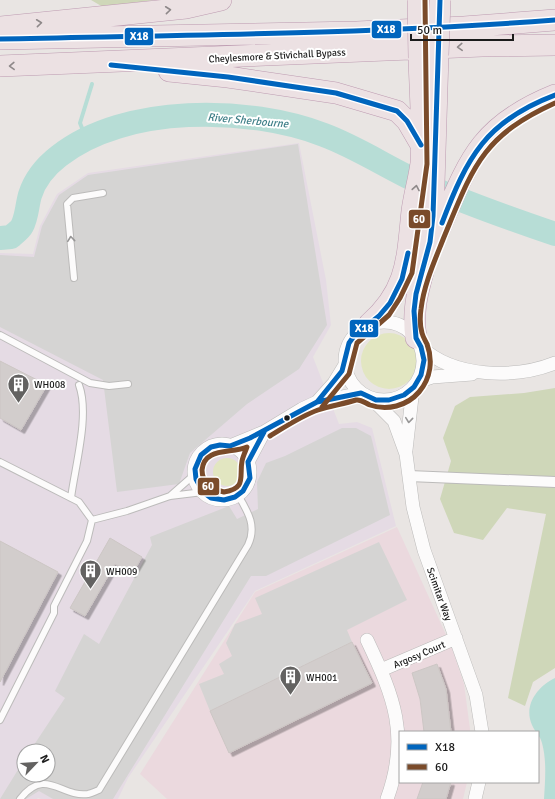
<svg xmlns="http://www.w3.org/2000/svg" width="555" height="799" viewBox="0 0 555 799" font-family="Signika,sans-serif">
	<defs>
		<filter id="shadow"><feDropShadow dx="3.5" dy="3.5" stdDeviation="0" flood-color="#0004"/></filter>
	</defs>
	<rect width="100%" height="100%" fill="#e9e5e3"/>
	<!-- commercial -->
	<path fill="#ebd9de" d="M397 527 452 648 464 684 470 729V732H400V782H467L463 799H167L140 774 255 592Z"/>
	<!-- industrial -->
	<path fill="#e5dbe4" fill-rule="evenodd" d="M299 143 326 280 331 325 313 357 339 424 357 422 372 428 396 526 255 591 128 778 118 799H41L38 798 37 799H0V253L33 254 40 226 57 194 88 173ZM24 751H48V775H24Z"/>
	<!-- grass -->
	<path fill="#e2e6c1" d="M361 361a28 28 0 1 1 56 0a28 28 0 1 1-56 0Z
		M213 472a14 14 0 1 1 28 0a14 14 0 1 1-28 0Z"/>
	<!-- forest -->
	<path fill="#cfd7b9" d="M91 0H154L103 7Z
		M555 388V668L533 682 525 706 508 698 546 514 507 508 483 540 454 533 440 499 451 461 443 438 455 406 470 397 524 393Z"/>
	<!-- parking -->
	<path fill="#d5d4d3" d="M298 144 327 325 299 369 247 404 190 453 179 484 117 492 103 380 0 327V255L34 257 42 226 59 195 88 175Z
		M342 428H356L371 436 390 515 266 576H251L113 799H53L39 791 26 799H0L24 760V775H48V751H30L65 698 55 691 84 634 99 644 152 545 150 537 229 506 237 519 258 509 257 482 266 463 285 456Z
		M379 542 407 600 347 630 352 642 210 711 199 684 224 674 219 664 232 656 226 643 235 624 262 614 255 598Z"/>
	<!-- water -->
	<path fill="#b7ddd6" d="M555 678V799H544C545 781 547 761 542 743 540 735 535 732 532 725 523 705 538 686 555 678Z"/>
	<g fill="none" stroke-linecap="round" stroke-linejoin="round">
		<!-- stream -->
		<path stroke="#b7ddd6" stroke-width="4" d="M86 138 80 123 92 84"/>
		<!-- river -->
		<path stroke="#b7ddd6" stroke-width="24" d="M0 238 11 237C14 234 20 230 22 226 27 217 27 205 30 195 35 179 46 166 59 156 125 104 249 106 324 135 359 148 391 170 425 185 468 204 511 219 555 234"/>
	</g>
	<!-- building -->
	<path fill="#d2cdcc" stroke="#ccc6c4" filter="url(#shadow)" d="M0 361 47 385 21 430 0 418Z
		M110 538 142 557 132 574 115 564 85 616 70 608Z
		M0 541 58 572 0 682Z
		M352 642 372 683 229 753 210 711Z
		M437 664 446 689 451 732H424L420 699 412 673Z
		M423 782H451L446 799H417Z"/>
	<g fill="none" stroke-linecap="round" stroke-linejoin="round">
		<defs>
			<path id="service" d="M74 278 67 204 73 198 103 193
				M0 335 90 383 109 386 128 384
				M0 462 79 502 92 520
				M170 496 195 474
				M71 498C75 466 90 415 79 385
				M92 520 127 511 170 496 203 492
				M0 720 54 613V606L87 541 92 520
				M20 799C46 766 61 798 88 794 92 793 96 791 99 790L248 545C257 526 248 512 238 495"/>
			<path id="pedestrian" d="M409 476 555 482"/>
			<path id="minor" d="M345 361a39 39 0 1 1 78 0a39 39 0 1 1-78 0Z
				M421 347C454 378 515 379 555 363
				M417 382 432 377 472 374
				M371 398 394 421 406 454 413 507 424 550 476 695 482 732
				M317 402 334 383 345 365
				M194 472a28 28 0 1 1 56 0a28 28 0 1 1-56 0Z
				M230 446 264 432 302 409 317 402 361 393
				M406 450 412 397 414 387
				M248 462 264 432
				M367 640C394 697 410 736 387 799
				M381 670 456 638
				M475 799 479 782"/>
			<path id="trunk" d="M1 27 186 8 221 0
				M0 39 357 32 464 27 555 20
				M0 66 482 46 555 45
				M169 71 228 77 336 93 397 111 407 121 421 145
				M438 233C468 162 478 126 555 95
				M369 324C408 290 407 258 412 211 414 195 419 179 421 163 423 128 420 93 419 58
				M416 338C412 309 418 291 425 265 429 249 431 233 433 216L438 55"/>
		</defs>
		<!-- service casing -->
		<use href="#service" stroke="#bcbbba" stroke-width="8"/>
		<!-- pedestrian casing -->
		<use href="#pedestrian" stroke="#bcbbba" stroke-width="12"/>
		<!-- minor casing -->
		<use href="#minor" stroke="#bcbbba" stroke-width="14"/>
		<!-- trunk casing -->
		<use href="#trunk" stroke="#bd9bb1" stroke-width="22"/>
		<!-- service -->
		<use href="#service" stroke="#fcfbfb" stroke-width="6"/>
		<!-- pedestrian -->
		<use href="#pedestrian" stroke="#fcfbfb" stroke-width="10"/>
		<!-- minor -->
		<use href="#minor" stroke="#fcfbfb" stroke-width="13"/>
		<!-- trunk -->
		<use href="#trunk" stroke="#ece1e3" stroke-width="21"/>
		<defs>
			<path id="trunk-bridge" d="M418 0 419 58
				M438 55 440 0"/>
		</defs>
		<!-- trunk-bridge casing -->
		<use href="#trunk-bridge" stroke="#bd9bb1" stroke-width="22" stroke-linecap="butt"/>
		<!-- trunk-bridge -->
		<use href="#trunk-bridge" stroke="#ece1e3" stroke-width="21"/>
		<defs>
			<path id="bus-1" d="M0 39C185 35 370 34 555 20
				M111 65 228 77 336 93 397 111 407 121 421 145
				M442 223C467 157 486 121 555 95
				M317 402 342 371 349 343 354 336 379 316 390 303 402 279 408 253
				M264 432 248 462 250 478 243 491 235 497 224 500 211 498 203 492 196 479 195 469 201 455 211 447 220 445 230 446 250 438 317 402 361 393 376 400H389L404 395 414 387 421 375 424 360 421 347 416 338 414 311 416 294 430 242 433 216 440 0"/>
			<path id="bus-2" d="M322 407 349 374 357 343 389 315 400 298 412 273 427 164 425 0
				M270 436C285 427 301 416 318 410 330 406 343 404 356 400 361 399 365 403 370 405 387 411 407 406 419 392 431 378 433 360 427 344 425 340 423 337 422 333 420 326 420 316 421 309 424 284 435 260 444 237 473 167 482 136 555 103
				M247 447C246 450 243 456 242 461 239 477 247 488 224 492L210 488C205 483 202 477 202 470 204 447 231 454 247 447Z"/>
		</defs>
		<!-- bus-1 casing -->
		<use href="#bus-1" stroke="#fff" stroke-width="8"/>
		<!-- bus-2 casing -->
		<use href="#bus-2" stroke="#fff" stroke-width="8"/>
		<!-- bus-1 -->
		<use href="#bus-1" stroke="#0065bd" stroke-width="5"/>
		<!-- bus-2 -->
		<use href="#bus-2" stroke="#7a4b2a" stroke-width="5"/>
	</g>
	<!-- one-way arrows -->
	<defs><path id="oneway-chevron" d="M-2-3.5L2.5 0L-2 3.5" fill="none" stroke-width="1.6" stroke-linecap="round" stroke-linejoin="round"/></defs>
	<g stroke="#8e8889">
		<use href="#oneway-chevron" transform="translate(168 10) rotate(-6)"/>
		<use href="#oneway-chevron" transform="translate(39 23) rotate(-6)"/>
		<use href="#oneway-chevron" transform="translate(460 47) rotate(177)"/>
		<use href="#oneway-chevron" transform="translate(12 66) rotate(178)"/>
		<use href="#oneway-chevron" transform="translate(416 188) rotate(-80)"/>
	</g>
	<g stroke="#979696">
		<use href="#oneway-chevron" transform="translate(71 239) rotate(-96)"/>
		<use href="#oneway-chevron" transform="translate(409 420) rotate(96)"/>
	</g>
	<!-- icons -->
	<defs>
		<symbol id="building-pin" viewBox="-11 -11 22 30"><path d="M0 17L-7.5 6A9.5 9.5 0 1 1 7.5 6Z" fill="#636261" stroke="#fff"/><path d="M-4-6H4V6H1V3H-1V6H-4ZM-2.5-4.3h1.7v1.8h-1.7ZM.8-4.3h1.7v1.8H.8ZM-2.5-1h1.7V.8h-1.7ZM.8-1h1.7V.8H.8Z" fill="#fff"/></symbol>
	</defs>
	<g fill-rule="evenodd">
		<use href="#building-pin" x="6" y="372" width="25" height="34"/>
		<use href="#building-pin" x="78" y="558" width="25" height="34"/>
		<use href="#building-pin" x="278" y="664" width="25" height="34"/>
	</g>
	<!-- markers -->
	<circle fill="#1b1b1b" stroke="#fff" stroke-width="1.5" cx="287" cy="418" r="3.5"/>
	<g text-anchor="middle" stroke-width="4" stroke-linejoin="round" paint-order="stroke">
		<!-- street labels -->
		<g font-size="10" fill="#1b1b1b" stroke="#fff">
			<text transform="translate(277 55) rotate(-3)" y="4">Cheylesmore &amp; Stivichall Bypass</text>
			<text transform="translate(440 594) rotate(70)" y="4">Scimitar Way</text>
			<text transform="translate(419 654) rotate(-23)" y="4">Argosy Court</text>
		</g>
		<!-- poi labels -->
		<g font-size="10" fill="#1b1b1b" stroke="#fff" text-anchor="start">
			<text x="34" y="388">WH008</text>
			<text x="106" y="575">WH009</text>
			<text x="306" y="681">WH001</text>
		</g>
		<!-- water labels -->
		<g font-size="11" font-style="italic" fill="#3f7f88" stroke="#fff">
			<text transform="translate(248 120) rotate(5)" y="4">River Sherbourne</text>
		</g>
	</g>
	<g stroke="#fff" stroke-width="1.5">
		<rect x="371" y="20" width="31" height="19" rx="4" fill="#0065bd"/>
		<rect x="124" y="27" width="30" height="19" rx="4" fill="#0065bd"/>
		<rect x="408" y="209" width="23" height="20" rx="4" fill="#7a4b2a"/>
		<rect x="349" y="319" width="30" height="19" rx="4" fill="#0065bd"/>
		<rect x="197" y="477" width="23" height="19" rx="4" fill="#7a4b2a"/>
	</g>
	<g font-size="11" text-anchor="middle" font-weight="bold" fill="#fff">
		<text x="386" y="33">X18</text>
		<text x="139" y="40">X18</text>
		<text x="419" y="223">60</text>
		<text x="364" y="332">X18</text>
		<text x="208" y="490">60</text>
	</g>
	<!-- legend -->
	<rect x="399" y="731" width="140" height="52" fill="#ffffff" stroke="#a4a4a4"/>
	<rect x="407" y="744" width="20" height="6" fill="#0065bd" stroke="#a4a4a4"/>
	<text x="435" y="751" font-size="12" fill="#1b1b1b">X18</text>
	<rect x="407" y="764" width="20" height="6" fill="#7a4b2a" stroke="#a4a4a4"/>
	<text x="435" y="771" font-size="12" fill="#1b1b1b">60</text>
	<!-- north arrow -->
	<g transform="translate(36 763) rotate(65)"><circle r="19" fill="#ffffff" stroke="#a4a4a4"/>
	<path d="M0-3L7 15L0 10L-7 15Z" fill="#636261"/>
	<text y="-6" font-size="11" font-weight="bold" text-anchor="middle" fill="#1b1b1b">N</text>
	</g>
	<!-- scale -->
	<path d="M411 34v6h102v-6" fill="none" stroke="#1b1b1b" stroke-width="2"/>
	<text x="417" y="34" font-size="12" fill="#1b1b1b" stroke="#ffffff" stroke-width="3" paint-order="stroke">50 m</text>
</svg>
